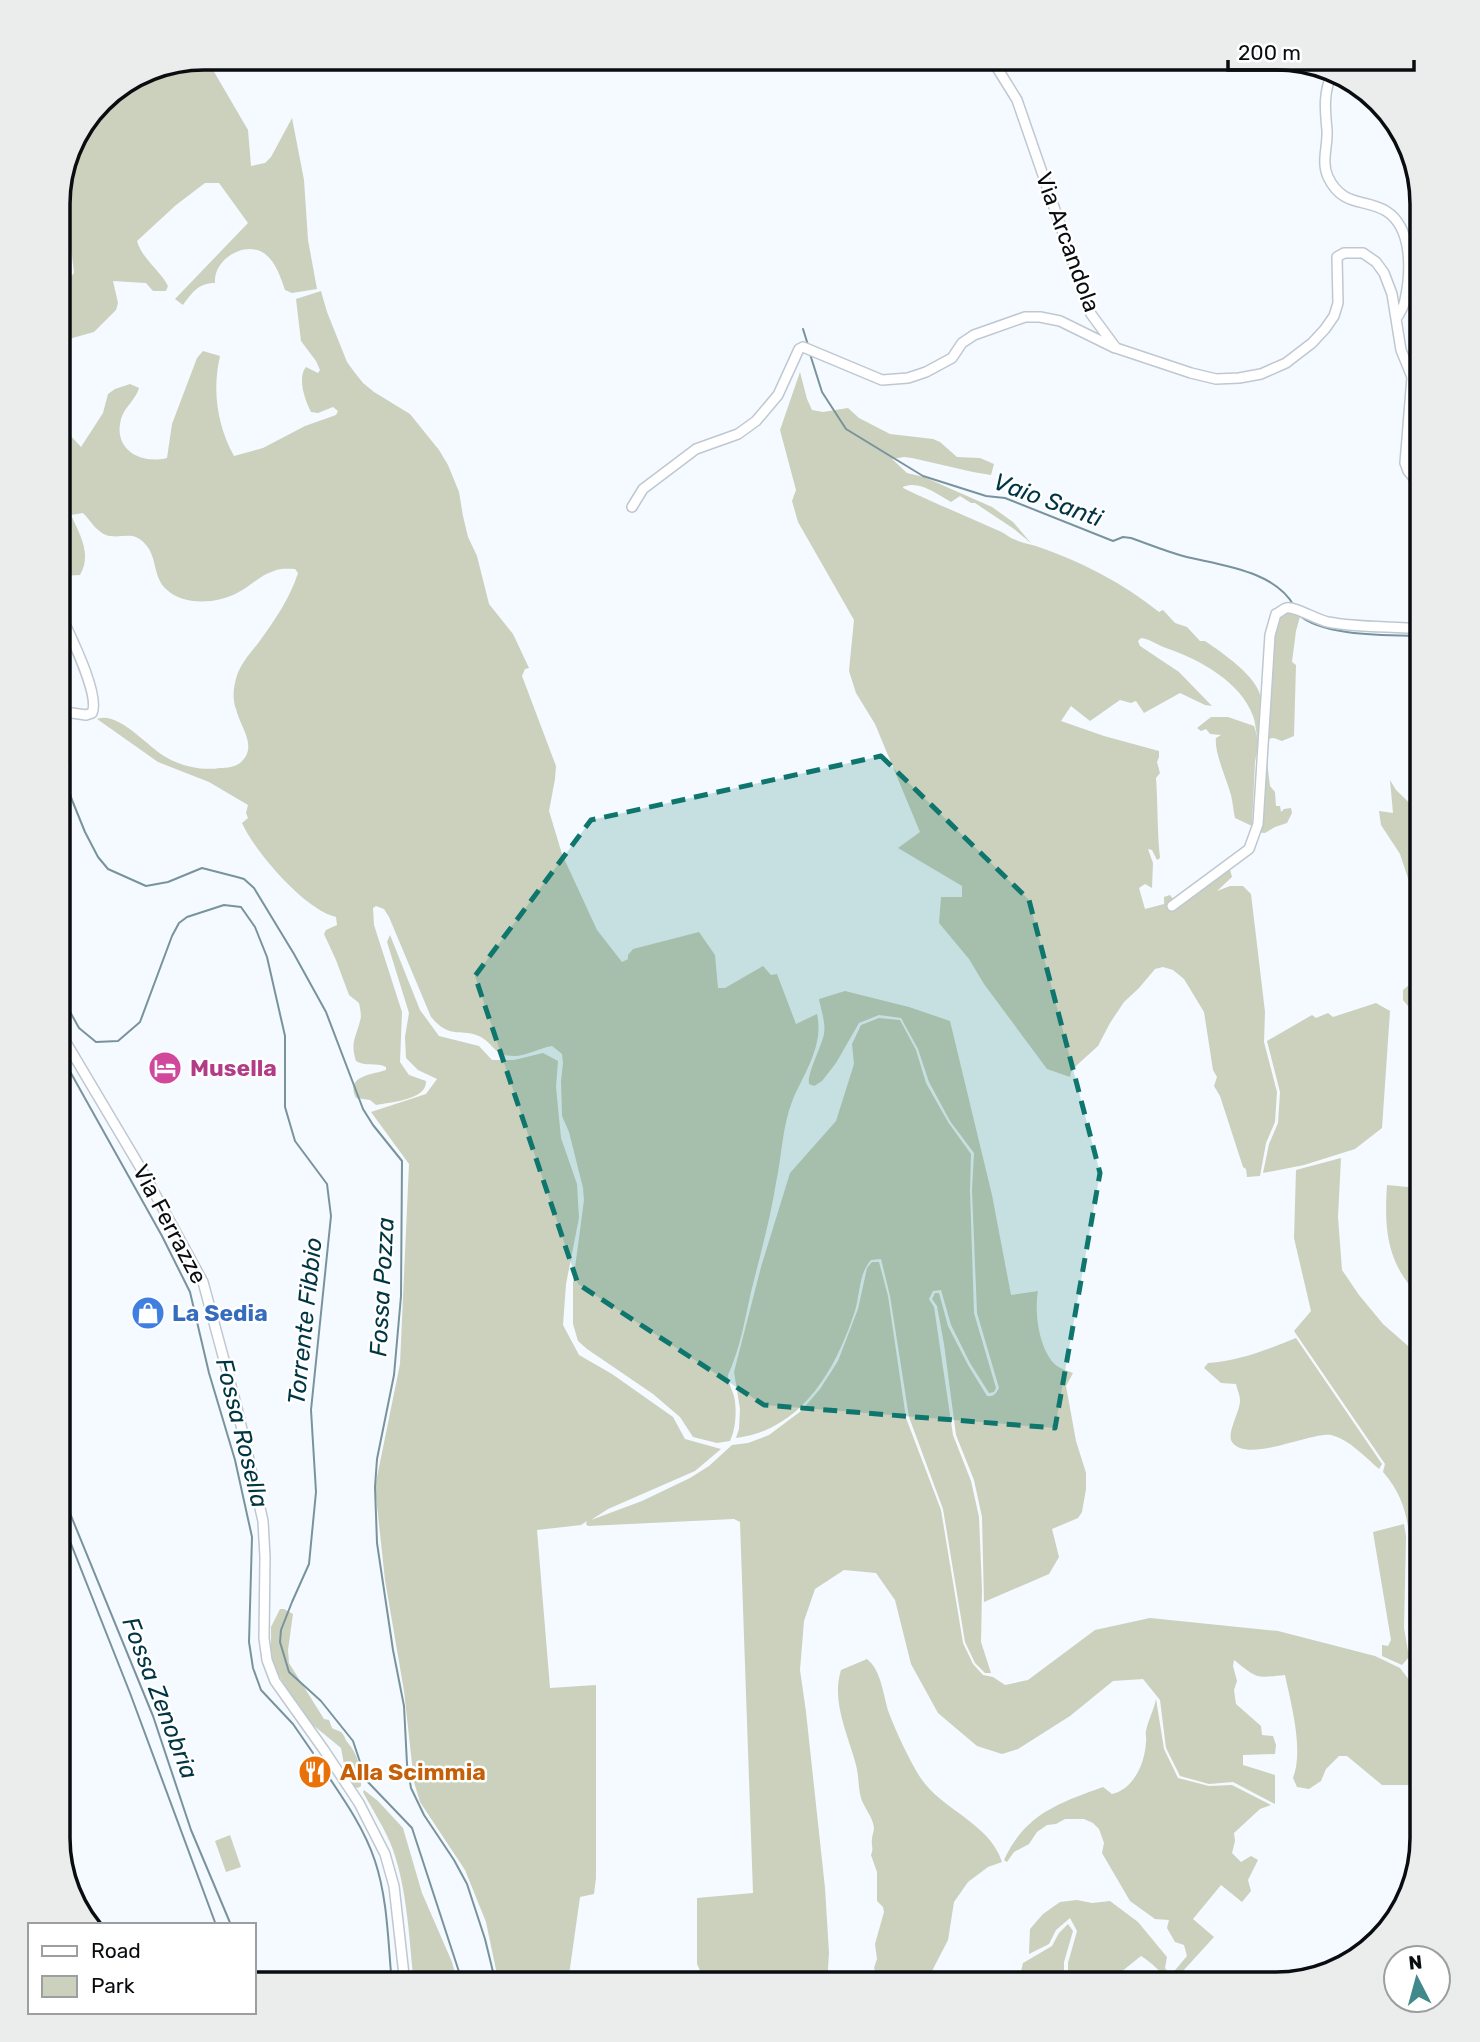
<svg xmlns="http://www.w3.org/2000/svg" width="1480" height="2042" viewBox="0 0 1480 2042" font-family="Rubik,sans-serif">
	<rect width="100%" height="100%" fill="#f4faff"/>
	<!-- green -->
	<path fill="#cbd1bc" d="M206 58 248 130 251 166 265 163 271 157 292 118 304 180 308 240 317 289 292 293 285 290C281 278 275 259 262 252 242 241 213 261 215 283 198 283 192 293 183 305L175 299 248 223 219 183H205L176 205 137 241C142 259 160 270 168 286L166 291H153L146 283 113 281 118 303 116 310 94 332 58 342V338L69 336H58V280H68L74 273 71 247H62L58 244V194L73 140 107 94 148 69Z
		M321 291 327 312 347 362 355 373 363 383 374 392 410 414 439 450 448 465 459 492 463 516 468 537 477 556 489 604 513 634 529 668 525 669 522 676 556 766 555 779 549 811 562 854 597 930 622 962 628 959V955L633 949 699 932 715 955 718 988H725L763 966 771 975 777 974 796 1024 817 1014C824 1045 805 1072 793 1099 782 1126 782 1156 776 1183 770 1220 760 1256 751 1292 745 1319 740 1349 728 1375 728 1383 732 1389 734 1396 737 1410 736 1428 730 1441L717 1443 693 1437 680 1417 653 1394 587 1349 578 1341 573 1324V1283L584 1200 583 1188 569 1132 562 1116 561 1081 563 1063 562 1054 552 1046C539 1048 527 1056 514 1056 495 1056 494 1045 481 1037 462 1027 451 1041 431 1017L389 917 384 909 376 906 373 908 374 925 402 1012 400 1062 409 1075 426 1081C427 1100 391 1102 376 1105L370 1100 356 1098C345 1076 371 1075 386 1070V1067C377 1062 365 1067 356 1061 350 1043 356 1037 360 1021 362 1016 360 1008 359 1003L349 995 336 960 324 934 326 930 337 925 336 917C305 910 255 852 242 823L248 818 246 813 248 805 209 782 158 762 97 719C118 711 147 746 164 756 180 766 201 771 220 768 227 768 235 767 240 763 259 747 240 727 236 709 233 701 233 691 235 683 238 666 249 655 259 642 275 620 290 598 298 573L295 569C288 569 280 568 274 571 260 575 250 587 237 593 216 604 183 606 166 589 153 577 157 557 146 545 133 529 121 540 106 535 96 531 90 520 83 513L71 515C80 535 92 554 80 575L58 576V422L81 447 103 413 108 394 115 389 130 384 139 388C136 399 126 406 122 416 111 448 139 465 167 458L172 424 197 358 203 351 220 356C212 390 217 425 234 456L263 448 305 426 336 415 338 411 333 407 318 413 311 412C305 400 297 378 306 367L318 373 320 370 316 361 301 341 296 299Z
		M800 372 807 399 812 410 823 412 848 408 859 418 890 434 933 439 940 442 957 457 980 458 994 464 991 475 973 472 912 458 904 457 892 459 907 473 924 477 992 507 1013 522 1031 543 1014 529 975 503H971L960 496 951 502C936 494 920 480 903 487V488C934 503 966 516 997 530 1004 532 1009 538 1016 540 1022 543 1030 544 1036 546 1080 561 1123 583 1159 612L1163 610 1175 623 1187 627 1200 641H1205C1221 652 1259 677 1261 699 1262 711 1260 725 1260 737H1258C1255 731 1256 723 1253 716 1241 682 1199 659 1166 648 1157 645 1150 639 1141 638L1138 641 1140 646 1179 672 1212 706 1205 705 1180 693 1144 713 1136 701 1131 703 1120 700 1090 721 1071 706 1061 721 1104 736 1159 751V757L1157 762 1160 773 1156 778C1158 805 1157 831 1160 858L1157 860 1152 850 1148 849 1153 863 1152 888 1145 884 1139 888 1145 909 1164 904V897L1170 895 1173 899C1192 892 1206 879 1220 865L1229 866 1232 877 1217 891 1230 886H1243L1251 894 1265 1012 1264 1042 1277 1092 1275 1122 1266 1143 1260 1176 1247 1177 1246 1169 1243 1167 1220 1096 1214 1086 1217 1077 1213 1070 1204 1012 1184 979 1173 970 1163 967 1155 969 1139 988 1124 1002 1110 1023 1098 1046 1077 1065 1071 1072 1070 1077 1047 1069 984 984 969 959 939 923 941 897H962V886L898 848 920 832 875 724 856 693 849 671 854 620 798 522 792 501 796 490 780 430Z
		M1276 612 1301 613 1296 631 1292 662 1296 665 1294 736 1282 741 1274 738 1266 739Z
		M1211 717H1228L1254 726 1259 742 1255 762 1252 826 1235 818C1233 810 1233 803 1231 795 1227 780 1214 752 1216 738L1221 735 1210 734 1206 729 1201 731 1197 728Z
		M1266 753 1270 786 1275 792 1276 806H1280L1281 812 1284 809 1291 808 1292 813 1287 823 1275 827 1265 833 1252 832 1256 815 1258 763Z
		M1390 780 1396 790 1422 815V921L1400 854 1381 825 1379 811 1393 813Z
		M390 935 420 1010 439 1036 479 1046 492 1060H514L543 1053 558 1061 556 1087 561 1138 577 1184 579 1218 566 1284 563 1325 579 1355 612 1374 673 1417 685 1439 721 1449 695 1471 608 1509 591 1520 642 1501 690 1478 709 1466 732 1445 748 1443 769 1435 801 1411 820 1389 838 1361 858 1309 867 1268 872 1262H879L888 1296 906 1418 941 1510 963 1643 973 1664 983 1675 993 1677 1005 1685 1028 1680 1095 1630 1150 1618 1278 1631 1375 1656 1400 1668 1413 1685 1422 1712V1785H1382L1347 1756H1339L1326 1769 1321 1781 1309 1789 1297 1787 1293 1778C1304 1750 1291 1704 1285 1675 1255 1678 1258 1679 1234 1660L1233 1666 1237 1681 1234 1690 1236 1704 1261 1726 1262 1735 1273 1736 1276 1745 1275 1754 1243 1755V1765L1275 1775V1804L1233 1782 1209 1784 1180 1776 1166 1748 1160 1700 1143 1679 1113 1681 1070 1716 1018 1749 1002 1754 977 1746 938 1713 911 1664 895 1600 876 1573 844 1570 815 1589 804 1621 800 1670 806 1712 825 1888 829 1953 827 1984H706L697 1964V1898L753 1893 740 1522 734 1519 588 1526 586 1524 587 1521 581 1525 537 1530 550 1688 596 1685V1878L594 1894 580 1897 569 1975 566 1984H499L486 1922 465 1870 420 1802 414 1782 404 1691 385 1580 375 1487 400 1364 409 1164 371 1112 426 1094 437 1079 418 1070 406 1058 405 1037 409 1013 387 942Z
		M1422 974V1014L1412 1011 1403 1000V990Z
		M845 991 909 1007 950 1021 992 1195 1011 1295 1038 1291C1034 1312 1039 1352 1057 1366 1061 1369 1068 1371 1073 1373L1066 1386 1076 1441 1086 1473V1489L1082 1512 1078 1518 1052 1529 1059 1557 1049 1574 984 1602 982 1517 974 1480 956 1435 944 1344 937 1306 932 1299 935 1293H939L948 1326 968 1365 987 1396C993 1397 996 1394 999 1388L977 1313 972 1190 974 1153 950 1121 929 1082 918 1049 901 1018 879 1015 859 1023 836 1063 822 1081 814 1086 809 1084C807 1073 821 1048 824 1034 826 1023 821 1010 819 999Z
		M1376 1003 1390 1011 1382 1128 1355 1149 1304 1165 1263 1173 1269 1144 1278 1123 1280 1092 1267 1041 1312 1015 1316 1018 1328 1013 1333 1017Z
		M879 1018 900 1020 916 1050 926 1083 948 1122 971 1154 970 1190 974 1313 996 1388 994 1392 989 1393 970 1363 951 1325 941 1290 933 1291 929 1299 934 1307 953 1435 971 1481 979 1517 982 1589 981 1642 991 1673H985L975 1663 965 1642 943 1509 909 1417 890 1296 881 1259 871 1260C859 1273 860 1294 855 1311 836 1369 802 1430 736 1438L739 1429 740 1409 734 1372 761 1267 790 1173 836 1121 854 1064 852 1044 861 1025Z
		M1341 1158 1338 1217 1342 1270 1359 1295 1383 1324 1415 1352 1422 1361V1700C1415 1676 1409 1648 1408 1624 1407 1571 1422 1515 1383 1472L1385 1464 1294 1331 1311 1311 1294 1238 1296 1170Z
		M1387 1185 1408 1187 1422 1191V1299C1387 1265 1384 1232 1387 1185Z
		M1296 1338 1382 1464 1379 1469C1366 1458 1349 1439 1331 1435 1310 1432 1247 1464 1232 1442 1226 1433 1241 1410 1240 1400 1240 1395 1237 1389 1236 1384L1221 1383 1204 1368 1208 1363C1239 1361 1267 1350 1296 1338Z
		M1404 1524 1406 1536 1404 1628 1409 1657 1402 1665 1382 1656V1645L1388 1646 1391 1640 1373 1532Z
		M280 1609H284L293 1614 288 1650 289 1663 324 1719 329 1720 332 1728C335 1730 339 1730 342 1733 345 1736 345 1740 348 1743 359 1756 361 1770 361 1786L358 1788 351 1786 346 1775 341 1748 313 1725 287 1689 271 1662V1627Z
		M867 1659C882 1671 883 1696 889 1713 896 1732 910 1761 920 1777 941 1810 990 1823 1002 1862L988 1867 968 1882 954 1902 948 1940 932 1971 897 1974 875 1984H870L876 1974 874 1968 877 1959 875 1944 884 1912 883 1907 877 1901V1872L871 1855C874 1848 871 1846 872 1839 872 1835 874 1832 874 1828 873 1817 864 1808 861 1798 858 1787 859 1776 856 1765 848 1734 831 1702 841 1670Z
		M1156 1699 1164 1749 1178 1778 1209 1786 1232 1785 1271 1805 1260 1809 1234 1833 1235 1841 1232 1853 1241 1862 1251 1856 1258 1860 1248 1880 1251 1891 1242 1902 1221 1885 1193 1919 1214 1937 1172 1983C1163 1974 1151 1962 1141 1956L1121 1972 1117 1984H1068V1963L1077 1931 1070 1918 1056 1930 1049 1944 1029 1954 1030 1929 1043 1914 1060 1902 1077 1900 1092 1903 1110 1901 1138 1922 1167 1957 1165 1968 1171 1975 1187 1956 1184 1945 1175 1942 1167 1928 1169 1920 1155 1919 1130 1901 1102 1853 1104 1843 1099 1829 1093 1823 1084 1819H1065L1056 1824 1047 1825 1037 1832 1029 1844 1014 1852 1007 1862 1004 1860C1025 1814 1059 1803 1103 1787L1112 1794C1134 1789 1145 1763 1146 1742 1147 1738 1145 1734 1146 1731 1148 1720 1154 1710 1156 1699Z
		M364 1790 378 1801 403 1828 422 1893 452 1962 458 1984H414C409 1940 408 1893 393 1850 386 1830 373 1811 363 1792Z
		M230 1835 241 1867 226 1872 215 1841Z
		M1068 1924 1073 1931 1064 1962V1984H1018L1023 1963 1052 1946 1059 1933Z"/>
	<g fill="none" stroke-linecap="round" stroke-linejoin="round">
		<!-- stream -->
		<path stroke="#79939d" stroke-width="2" d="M803 329 808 345
			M810 354 822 392 846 429 923 476 986 496 1005 498 1113 541 1123 537 1131 538C1148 544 1165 551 1183 556 1218 565 1275 570 1294 606
			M1298 614C1322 637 1390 635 1422 636
			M58 756 72 800 85 832 98 857 108 869 146 886 168 882 202 868 237 877 244 879 254 888 294 954 326 1012 363 1109 373 1125 402 1161 401 1296 394 1375 377 1459 375 1487 377 1543 393 1650 404 1706 407 1764 411 1788 424 1815 454 1860 467 1884 485 1939 496 1984
			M58 990 79 1028 96 1042 118 1041 140 1022 172 936 179 923 187 917 224 905 241 907 255 927 267 957 285 1036V1107L295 1141 327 1184 331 1216 311 1410 316 1492 309 1564 292 1602 281 1630 280 1642 289 1672 321 1701 353 1741 366 1780 412 1828 463 1984
			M58 1050 162 1236 190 1292 209 1373 235 1460 252 1537 249 1642 253 1668 261 1690 293 1724 313 1753
			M58 1484 153 1716 191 1830 231 1925
			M58 1511 130 1693 216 1925
			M316 1758C337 1790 363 1824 375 1861 388 1900 388 1944 392 1984"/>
		<defs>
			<path id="minor" d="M991 58 1017 100 1091 314 1116 348 1191 373 1216 379 1239 378 1261 374 1286 363 1312 343 1325 329 1334 316 1338 303 1337 257 1344 253H1363L1376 262 1384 273 1392 294 1401 350 1412 377 1405 463 1408 471 1422 488
				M1333 72C1323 91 1325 110 1327 130 1328 146 1321 162 1328 177 1343 208 1365 198 1386 211 1413 228 1411 272 1405 300 1404 306 1400 313 1396 319
				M632 507 643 489 696 449 738 434 756 421 778 395 799 349 803 347 882 380 908 378 926 372 952 358 962 343 974 335 1025 317H1040L1060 321 1115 348
				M58 711 86 715 92 713C101 695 67 629 58 609
				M1172 906 1249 849 1258 824 1270 635 1276 614C1277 614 1285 608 1286 608 1295 606 1317 620 1328 622 1359 628 1391 626 1422 629
				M58 1029 143 1172 203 1282 237 1408 263 1521 265 1557 264 1638 267 1660 275 1681 324 1750 359 1803 385 1854 394 1886 405 1984"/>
		</defs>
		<!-- minor casing -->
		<use href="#minor" stroke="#bfc8d1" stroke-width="12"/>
		<!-- minor -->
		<use href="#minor" stroke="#fff" stroke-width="9"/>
	</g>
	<!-- marked area -->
	<path fill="#0f766e" fill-opacity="0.2" stroke="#0f766e" stroke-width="5" stroke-dasharray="14 9" stroke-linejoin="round" d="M881 756 1029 900 1100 1173 1055 1428 764 1405 578 1284 475 976 591 820Z"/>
	<!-- icons -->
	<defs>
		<symbol id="hotel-disc" viewBox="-11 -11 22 22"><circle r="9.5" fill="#d1479c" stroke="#fff"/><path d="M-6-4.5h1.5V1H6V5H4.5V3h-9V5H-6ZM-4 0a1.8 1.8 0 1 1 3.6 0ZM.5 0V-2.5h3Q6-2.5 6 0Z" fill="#fff"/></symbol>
		<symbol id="shop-disc" viewBox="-11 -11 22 22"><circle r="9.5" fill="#3f7fe0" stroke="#fff"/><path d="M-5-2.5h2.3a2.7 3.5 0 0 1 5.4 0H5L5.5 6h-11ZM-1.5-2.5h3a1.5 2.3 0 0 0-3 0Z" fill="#fff"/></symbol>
		<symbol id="restaurant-disc" viewBox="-11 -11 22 22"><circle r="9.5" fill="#e8710a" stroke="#fff"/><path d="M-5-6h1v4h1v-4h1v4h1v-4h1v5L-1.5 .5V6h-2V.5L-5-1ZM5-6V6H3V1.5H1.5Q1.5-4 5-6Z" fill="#fff"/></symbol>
	</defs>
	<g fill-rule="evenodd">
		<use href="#hotel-disc" x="146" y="1049" width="38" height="38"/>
		<use href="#shop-disc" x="129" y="1294" width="38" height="38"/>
		<use href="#restaurant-disc" x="296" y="1753" width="38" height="38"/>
	</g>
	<g text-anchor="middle" stroke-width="5" stroke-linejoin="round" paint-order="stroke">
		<!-- street labels -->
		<g font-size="23" fill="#0a0d10" stroke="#fff">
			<text transform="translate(1068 242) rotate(70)" y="8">Via Arcandola</text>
			<text transform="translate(170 1224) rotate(62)" y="8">Via Ferrazze</text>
		</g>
		<!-- hotel labels -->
		<g font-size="23" font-weight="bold" fill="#b23c85" stroke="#fff" text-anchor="start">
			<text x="190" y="1076">Musella</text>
		</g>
		<!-- shop labels -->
		<g font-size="23" font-weight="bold" fill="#366cbe" stroke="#fff" text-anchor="start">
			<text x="172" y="1321">La Sedia</text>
		</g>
		<!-- food labels -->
		<g font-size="23" font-weight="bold" fill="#c56008" stroke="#fff" text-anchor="start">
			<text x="340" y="1780">Alla Scimmia</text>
		</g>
		<!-- water labels -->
		<g font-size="24" font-style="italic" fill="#003543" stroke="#fff">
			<text transform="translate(1048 500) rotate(20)" y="8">Vaio Santi</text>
			<text transform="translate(382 1287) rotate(-87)" y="8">Fossa Pozza</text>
			<text transform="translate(305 1321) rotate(-84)" y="8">Torrente Fibbio</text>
			<text transform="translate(242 1433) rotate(76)" y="8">Fossa Rosella</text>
			<text transform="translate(160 1698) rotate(69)" y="8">Fossa Zenobria</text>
		</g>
	</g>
	<!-- crop -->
	<path d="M0 0H1480V2042H0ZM204 70H1276A134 134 0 0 1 1410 204V1838A134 134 0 0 1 1276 1972H204A134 134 0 0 1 70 1838V204A134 134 0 0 1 204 70Z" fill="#ebecec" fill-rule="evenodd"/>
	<path fill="none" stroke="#0a0d10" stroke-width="3.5" d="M204 70H1276A134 134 0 0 1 1410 204V1838A134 134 0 0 1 1276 1972H204A134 134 0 0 1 70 1838V204A134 134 0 0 1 204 70Z"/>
	<!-- legend -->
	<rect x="28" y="1923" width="228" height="91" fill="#ffffff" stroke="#9d9e9f" stroke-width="2"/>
	<rect x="42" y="1946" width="35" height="10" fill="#ffffff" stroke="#9d9e9f" stroke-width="2"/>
	<text x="91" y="1958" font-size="21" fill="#0a0d10">Road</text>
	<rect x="42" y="1976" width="35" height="21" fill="#cbd1bc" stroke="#9d9e9f" stroke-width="2"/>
	<text x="91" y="1993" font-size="21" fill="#0a0d10">Park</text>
	<!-- north arrow -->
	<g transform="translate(1417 1979) rotate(354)"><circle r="33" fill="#ffffff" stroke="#9d9e9f" stroke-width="2"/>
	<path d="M0-5L12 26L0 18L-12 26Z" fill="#41898a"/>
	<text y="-10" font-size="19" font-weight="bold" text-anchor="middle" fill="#0a0d10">N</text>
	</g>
	<!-- scale -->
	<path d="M1228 60v10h186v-10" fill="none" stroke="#0a0d10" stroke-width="3.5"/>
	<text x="1238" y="60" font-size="21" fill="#0a0d10" stroke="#ffffff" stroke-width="5" paint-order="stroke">200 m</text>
</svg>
